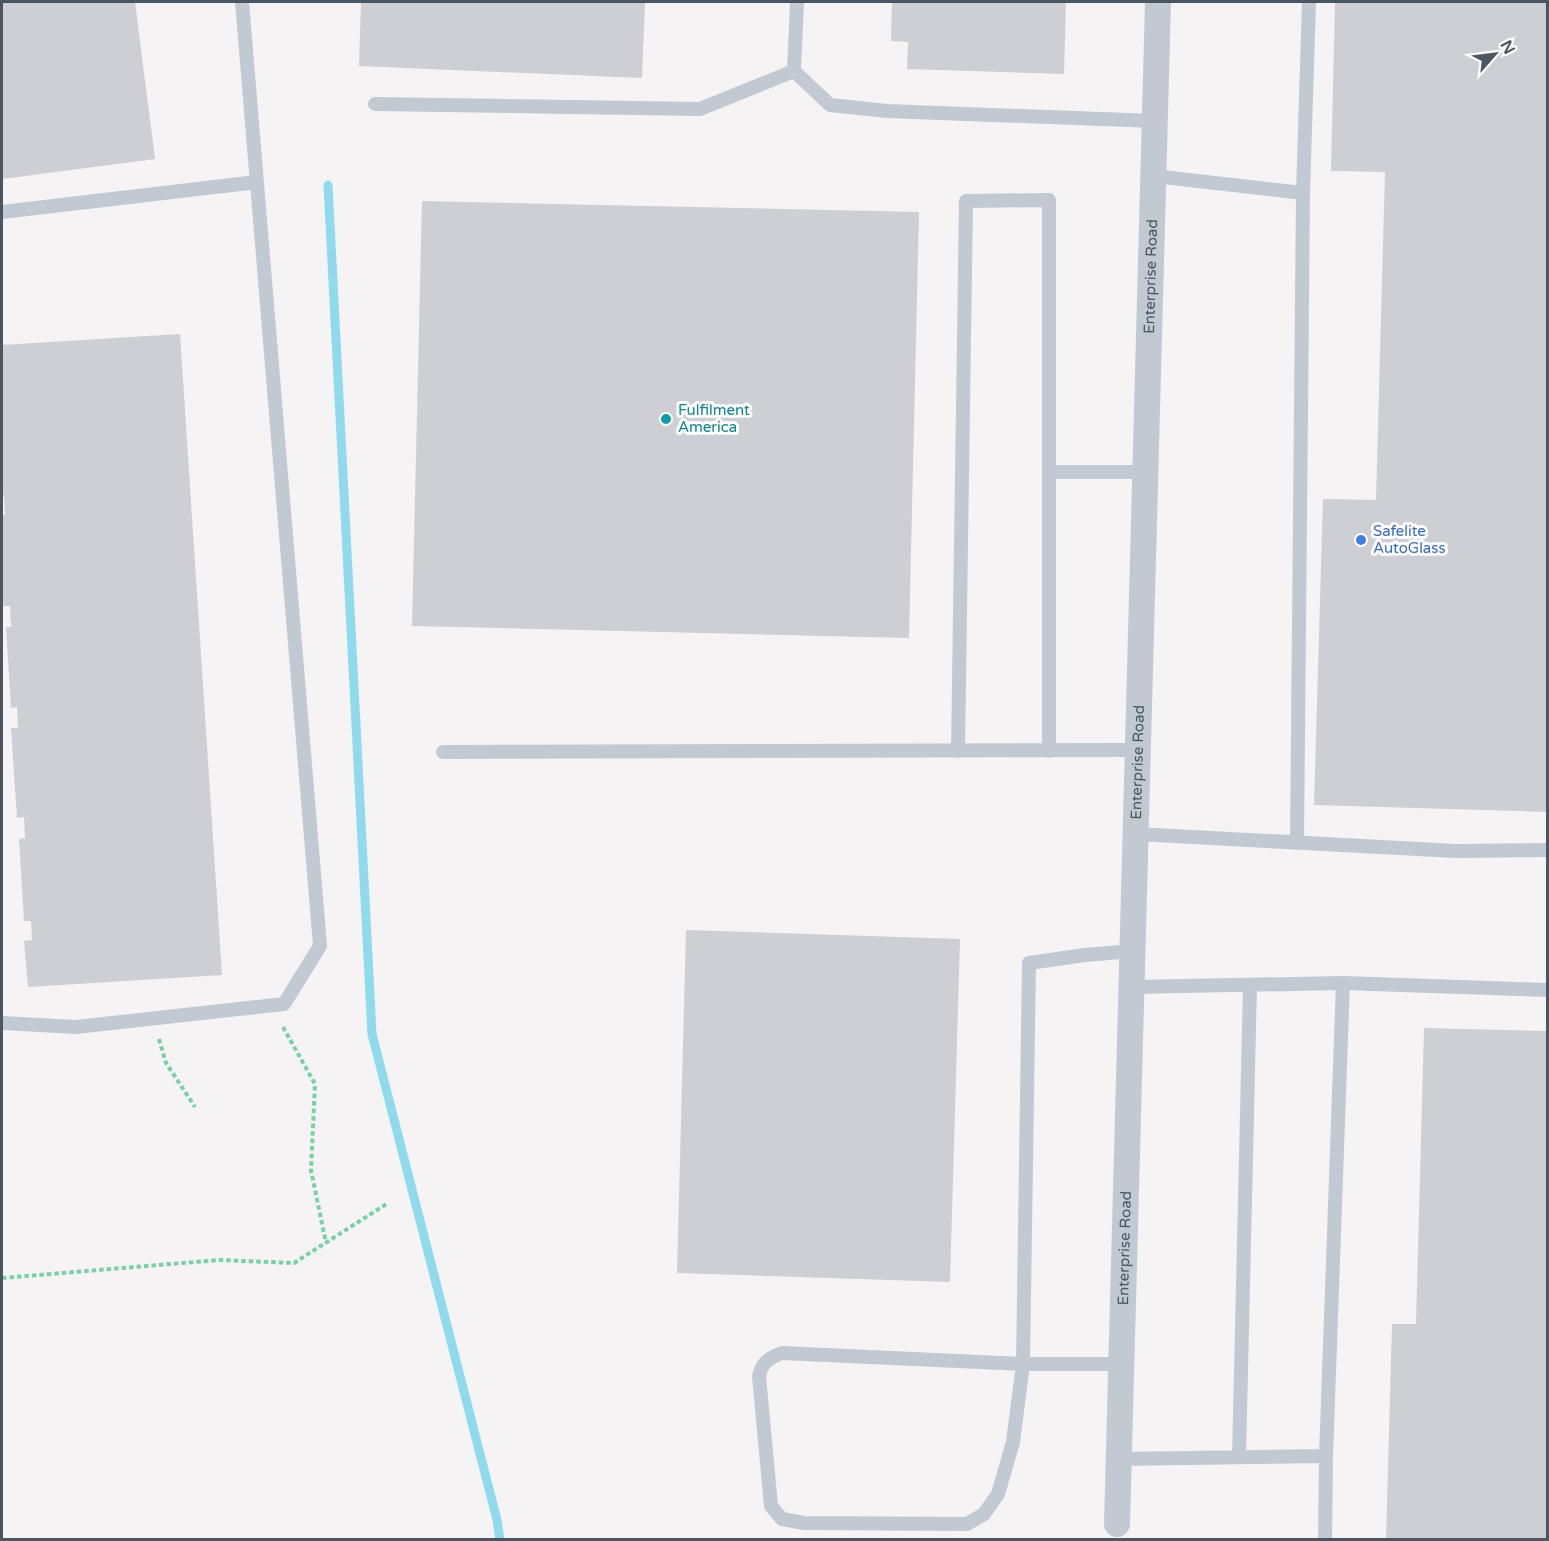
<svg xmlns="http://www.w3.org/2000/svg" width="1549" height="1541" viewBox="0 0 1549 1541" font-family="'Varela Round',sans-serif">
	<rect width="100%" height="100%" fill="#f5f3f3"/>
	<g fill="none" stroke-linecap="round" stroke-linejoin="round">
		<!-- stream -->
		<path stroke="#90daee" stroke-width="9" d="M328 185 372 1034 497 1520 500 1540"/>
	</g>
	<!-- building -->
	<path fill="#cdcfd5" d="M2 2H135L155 159 2 179Z
		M361 2H645L642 78 359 66Z
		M892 2H1066L1064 74 907 69 908 42 891 41Z
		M1335 2H1548V812L1314 805 1323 499 1376 500 1385 172 1331 171Z
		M422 201 919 212 909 638 412 626Z
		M180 334 222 975 28 987 24 941 32 940 31 921H24L19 839 25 838 24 817 17 818 11 728H18L17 707 11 708 6 627H11L10 606H3L2 578V515H5L4 495H2V345Z
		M686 930 960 939 950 1282 677 1273Z
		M1424 1028 1548 1031V1540H1386L1392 1324H1416Z"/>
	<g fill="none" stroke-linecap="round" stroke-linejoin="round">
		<!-- path -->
		<path stroke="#7ad0a6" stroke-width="4" stroke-dasharray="4.5 3" stroke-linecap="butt" d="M283 1027 315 1084 311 1170 326 1243
			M159 1039 166 1063 195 1107
			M2 1278 219 1260 294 1263 388 1203"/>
		<!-- lane -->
		<path stroke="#c1cad2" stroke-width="14" d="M797 2 794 71 830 105 887 111 1155 121
			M375 104 700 109 794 71
			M1154 176 1303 193 1297 842
			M1303 193 1309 2
			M2 212 257 182
			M1049 472H1145
			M958 751 966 201 1049 200V751
			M443 752 1138 750
			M1136 834 1456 851 1548 850
			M1132 987 1343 983
			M2 1023 76 1027 284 1004 320 946 242 2
			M1121 1364H1023L782 1353C768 1358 762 1363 759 1376L771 1506 782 1519 804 1523 967 1524 984 1514 998 1494 1013 1442 1023 1364 1029 963 1085 955 1133 951
			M1239 1457 1250 985
			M1119 1459 1326 1456 1343 983 1548 990
			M1325 1540 1326 1456"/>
		<!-- street -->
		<path stroke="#c1cad2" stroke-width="26" id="s1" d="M1117 1524 1158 2"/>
	</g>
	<!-- markers -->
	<circle fill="#0f9aa8" stroke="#fff" stroke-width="2" cx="666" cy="419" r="6"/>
	<circle fill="#3f7fe0" stroke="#fff" stroke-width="2" cx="1361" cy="540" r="6"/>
	<g text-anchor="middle" stroke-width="6" stroke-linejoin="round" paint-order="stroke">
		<!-- street labels -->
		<g font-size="15" fill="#4a5661" stroke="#fff">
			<text dy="5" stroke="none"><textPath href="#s1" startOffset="1248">Enterprise Road</textPath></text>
			<text dy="5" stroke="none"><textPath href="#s1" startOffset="762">Enterprise Road</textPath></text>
			<text dy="5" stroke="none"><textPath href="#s1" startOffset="276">Enterprise Road</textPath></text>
		</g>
		<!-- culture labels -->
		<g font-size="15" fill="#0d838f" stroke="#fff" text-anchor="start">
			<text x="678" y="415">Fulfilment<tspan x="678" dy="17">America</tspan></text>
		</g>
		<!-- shop labels -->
		<g font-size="15" fill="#366cbe" stroke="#fff" text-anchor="start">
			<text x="1373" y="536">Safelite<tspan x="1373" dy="17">AutoGlass</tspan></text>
		</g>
	</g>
	<!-- border -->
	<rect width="1549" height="1541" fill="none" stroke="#4a5661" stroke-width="6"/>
	<!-- north arrow -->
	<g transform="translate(1495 54) rotate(62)" stroke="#ffffff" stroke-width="4.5" paint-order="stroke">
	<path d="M0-4.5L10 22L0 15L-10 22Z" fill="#4a5661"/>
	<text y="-9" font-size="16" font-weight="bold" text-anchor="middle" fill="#4a5661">N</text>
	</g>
</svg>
